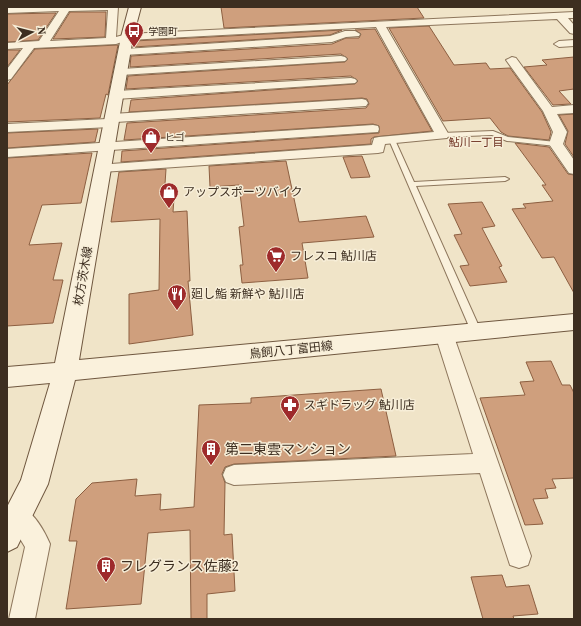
<svg xmlns="http://www.w3.org/2000/svg" width="581" height="626" viewBox="0 0 581 626" font-family="'Source Serif 4','Noto Sans JP',serif">
	<rect width="100%" height="100%" fill="#f0e4c8"/>
	<!-- building -->
	<path fill="#cf9f7d" stroke="#8d5f41" d="M221 7H417L424 18 224 28Z
		M70 12H106L105 37 53 39Z
		M56 13 38 40 7 42V14Z
		M429 26 454 65 486 63 490 69 510 68 542 112 551 132 549 140 508 136 501 132 490 118 443 121 389 28Z
		M375 29 432 131 374 137 371 139V144L121 162 122 151 379 133V126L373 124 124 140 127 123 366 108 369 104 367 99 362 98 129 112 131 100 355 84 358 81 351 76 126 89 128 76 345 62 348 59 341 54 130 67 131 56 332 44 346 38H359L361 34 355 30Z
		M342 30 330 35 133 47 134 41Z
		M118 45 108 95 106 94 100 118 7 122V85L35 49Z
		M7 50H20L7 67Z
		M574 57V89L559 91 571 104 553 105 524 67 547 65 542 60Z
		M574 114V157L565 144 568 131 559 115Z
		M98 129 95 142 7 148V133Z
		M515 143 549 147 568 174 574 175V293L554 257 542 258 512 209 526 208 523 204 553 201 542 185H546Z
		M92 153 81 203 42 205 29 245 62 243 53 280H63L53 323 7 326V158Z
		M362 156 370 177 351 178 343 157Z
		M286 161 299 222 366 216 374 237 302 243 308 278 242 283 240 265H243L239 227 244 226 239 185 210 187 209 166Z
		M166 169 164 199 174 198 173 212 187 211 190 281H188L193 335 129 344V294L159 290 160 219 111 222 119 172Z
		M482 202 495 226 482 228 502 266 499 267 507 282 470 286 460 266 469 265 454 235 462 234 448 204Z
		M551 361 562 385H570L574 393V478L552 479 556 488 545 489 548 498 533 499 543 524 525 525 480 398 525 395 520 382 534 381 526 362Z
		M381 389 396 456 234 464 225 467 222 474 225 483 224 535 232 534 235 591 207 594V619H191L190 530 148 533 141 604 66 609 77 541H69L76 499 92 483 137 479 135 496 161 494 160 510 194 507 199 405 251 403V398Z
		M502 575 506 587 529 585 538 614 513 616 514 619H483L471 577Z"/>
	<g fill="none" stroke-linecap="round" stroke-linejoin="round">
		<defs>
			<path id="lane" d="M493 131 508 137 556 142 559 144 556 146 507 141 492 135 442 137 439 135 442 133Z
				M392 138 395 140 414 182 505 177 509 179 505 181 416 186 481 331 479 333H473L471 331 389 140Z"/>
			<path id="street" d="M7 7H118L116 37 127 34 574 12V18H568L574 25V34L570 33 557 19 386 27 449 135 447 138 385 144 383 152 378 153 102 172 97 171 95 168 97 165 372 145 374 138 379 137 434 132 376 27 128 40 116 44 34 48 11 79 7 80V69L23 48 7 49V43L39 41 59 11 7 13ZM108 10 106 38 50 41 69 11Z
				M345 31H355L360 34 359 36 346 37 332 42 124 55 119 52 124 49 330 36Z
				M574 40V46L559 47 554 44 559 41Z
				M341 56 345 57 347 59 345 61 121 75 115 72 121 69Z
				M512 57 516 58 552 107 574 105V113L557 114 567 132 563 144 574 160V174L569 173 549 144 553 132 543 111 506 60Z
				M351 78 355 79 357 81 355 83 116 99 110 95 116 91Z
				M362 99 366 100 368 103 366 106 116 122V126L111 127 7 132V124L107 119 108 115 112 114Z
				M373 125 378 126 379 129 378 132 7 157V149Z
				M444 327 451 329 453 334 531 556 528 565 519 568 510 565 480 473 234 485 226 482 223 475 226 468 234 465 473 454 435 334 437 329Z
				M19 506C33 511 44 530 50 544L35 619H9L25 547 7 517 11 509Z"/>
			<path id="secondary" d="M129 7H141L133 37 79 360 574 314V330L75 380 48 484 17 547 7 552V507L21 480 50 383 7 387V367L55 363 121 37Z"/>
		</defs>
		<!-- lane casing -->
		<use href="#lane" stroke="#8d765c" stroke-width="2"/>
		<!-- street casing -->
		<use href="#street" stroke="#8d765c" stroke-width="2"/>
		<!-- secondary casing -->
		<use href="#secondary" stroke="#6f573f" stroke-width="2"/>
		<!-- lane -->
		<use href="#lane" fill="#faf1dc" fill-rule="evenodd"/>
		<!-- street -->
		<use href="#street" fill="#faf1dc" fill-rule="evenodd"/>
		<!-- secondary -->
		<use href="#secondary" fill="#faf1dc" fill-rule="evenodd"/>
	</g>
	<!-- icons -->
	<defs>
		<symbol id="bus-pin" viewBox="-11 -11 22 30"><path d="M0 17L-7.5 6A9.5 9.5 0 1 1 7.5 6Z" fill="#9e2a2b" stroke="#f7eed8"/><path d="M-5-6H5V4H4V6H2V4H-2V6H-4V4H-5ZM-3.5-4V0h7V-4ZM-3.5 1.2v1.5H-2V1.2ZM2 1.2v1.5H3.5V1.2Z" fill="#fff"/></symbol>
		<symbol id="shop-pin" viewBox="-11 -11 22 30"><path d="M0 17L-7.5 6A9.5 9.5 0 1 1 7.5 6Z" fill="#9e2a2b" stroke="#f7eed8"/><path d="M-5-2.5h2.3a2.7 3.5 0 0 1 5.4 0H5L5.5 6h-11ZM-1.5-2.5h3a1.5 2.3 0 0 0-3 0Z" fill="#fff"/></symbol>
		<symbol id="supermarket-pin" viewBox="-11 -11 22 30"><path d="M0 17L-7.5 6A9.5 9.5 0 1 1 7.5 6Z" fill="#9e2a2b" stroke="#f7eed8"/><path d="M-6-5.5h2.5l.6 2H6L4.5 2H-2.5L-4.4-4H-6ZM-1.5 3.2a1.3 1.3 0 1 0 .1 0ZM3 3.2a1.3 1.3 0 1 0 .1 0Z" fill="#fff"/></symbol>
		<symbol id="restaurant-pin" viewBox="-11 -11 22 30"><path d="M0 17L-7.5 6A9.5 9.5 0 1 1 7.5 6Z" fill="#9e2a2b" stroke="#f7eed8"/><path d="M-5-6h1v4h1v-4h1v4h1v-4h1v5L-1.5 .5V6h-2V.5L-5-1ZM5-6V6H3V1.5H1.5Q1.5-4 5-6Z" fill="#fff"/></symbol>
		<symbol id="pharmacy-pin" viewBox="-11 -11 22 30"><path d="M0 17L-7.5 6A9.5 9.5 0 1 1 7.5 6Z" fill="#9e2a2b" stroke="#f7eed8"/><path d="M-2-6h4v4h4v4h-4v4h-4v-4h-4v-4h4Z" fill="#fff"/></symbol>
		<symbol id="building-pin" viewBox="-11 -11 22 30"><path d="M0 17L-7.5 6A9.5 9.5 0 1 1 7.5 6Z" fill="#9e2a2b" stroke="#f7eed8"/><path d="M-4-6H4V6H1V3H-1V6H-4ZM-2.5-4.3h1.7v1.8h-1.7ZM.8-4.3h1.7v1.8H.8ZM-2.5-1h1.7V.8h-1.7ZM.8-1h1.7V.8H.8Z" fill="#fff"/></symbol>
	</defs>
	<g fill-rule="evenodd">
		<use href="#bus-pin" x="123" y="20" width="22" height="30"/>
		<use href="#shop-pin" x="140" y="126" width="22" height="30"/>
		<use href="#shop-pin" x="158" y="181" width="22" height="30"/>
		<use href="#supermarket-pin" x="265" y="245" width="22" height="30"/>
		<use href="#restaurant-pin" x="166" y="283" width="22" height="30"/>
		<use href="#pharmacy-pin" x="279" y="394" width="22" height="30"/>
		<use href="#building-pin" x="200" y="438" width="22" height="30"/>
		<use href="#building-pin" x="95" y="555" width="22" height="30"/>
	</g>
	<g text-anchor="middle" stroke-width="3" stroke-linejoin="round" paint-order="stroke">
		<!-- far-poi labels -->
		<g font-size="10" fill="#3d2e20" stroke="#f7eed8" text-anchor="start">
			<text x="148" y="35">学園町</text>
			<text x="165" y="141">ヒゴ</text>
		</g>
		<!-- far-neighbourhood labels -->
		<g font-size="11" fill="#6b2e1e" stroke="#f7eed8">
			<text x="476" y="146">鮎川一丁目</text>
		</g>
		<!-- poi labels -->
		<g font-size="12" fill="#3d2e20" stroke="#f7eed8" text-anchor="start">
			<text x="183" y="196">アップスポーツバイク</text>
			<text x="290" y="260">フレスコ 鮎川店</text>
			<text x="191" y="298">廻し鮨 新鮮や 鮎川店</text>
			<text x="304" y="409">スギドラッグ 鮎川店</text>
		</g>
		<!-- street labels -->
		<g font-size="12" fill="#3d2e20" stroke="#f7eed8">
			<text transform="translate(83 276) rotate(-80)" y="4">枚方茨木線</text>
			<text transform="translate(291 350) rotate(-6)" y="4">鳥飼八丁富田線</text>
		</g>
		<!-- near-poi labels -->
		<g font-size="14" fill="#3d2e20" stroke="#f7eed8" text-anchor="start">
			<text x="225" y="454">第二東雲マンション</text>
			<text x="120" y="571">フレグランス佐藤2</text>
		</g>
	</g>
	<!-- border -->
	<rect width="581" height="626" fill="none" stroke="#3d2e20" stroke-width="16"/>
	<!-- north arrow -->
	<g transform="translate(32 32) rotate(83)" stroke="#f7eed8" stroke-width="3" paint-order="stroke">
	<path d="M0-3L7 15L0 10L-7 15Z" fill="#3d2e20"/>
	<text y="-6" font-size="11" font-weight="bold" text-anchor="middle" fill="#3d2e20">N</text>
	</g>
</svg>
